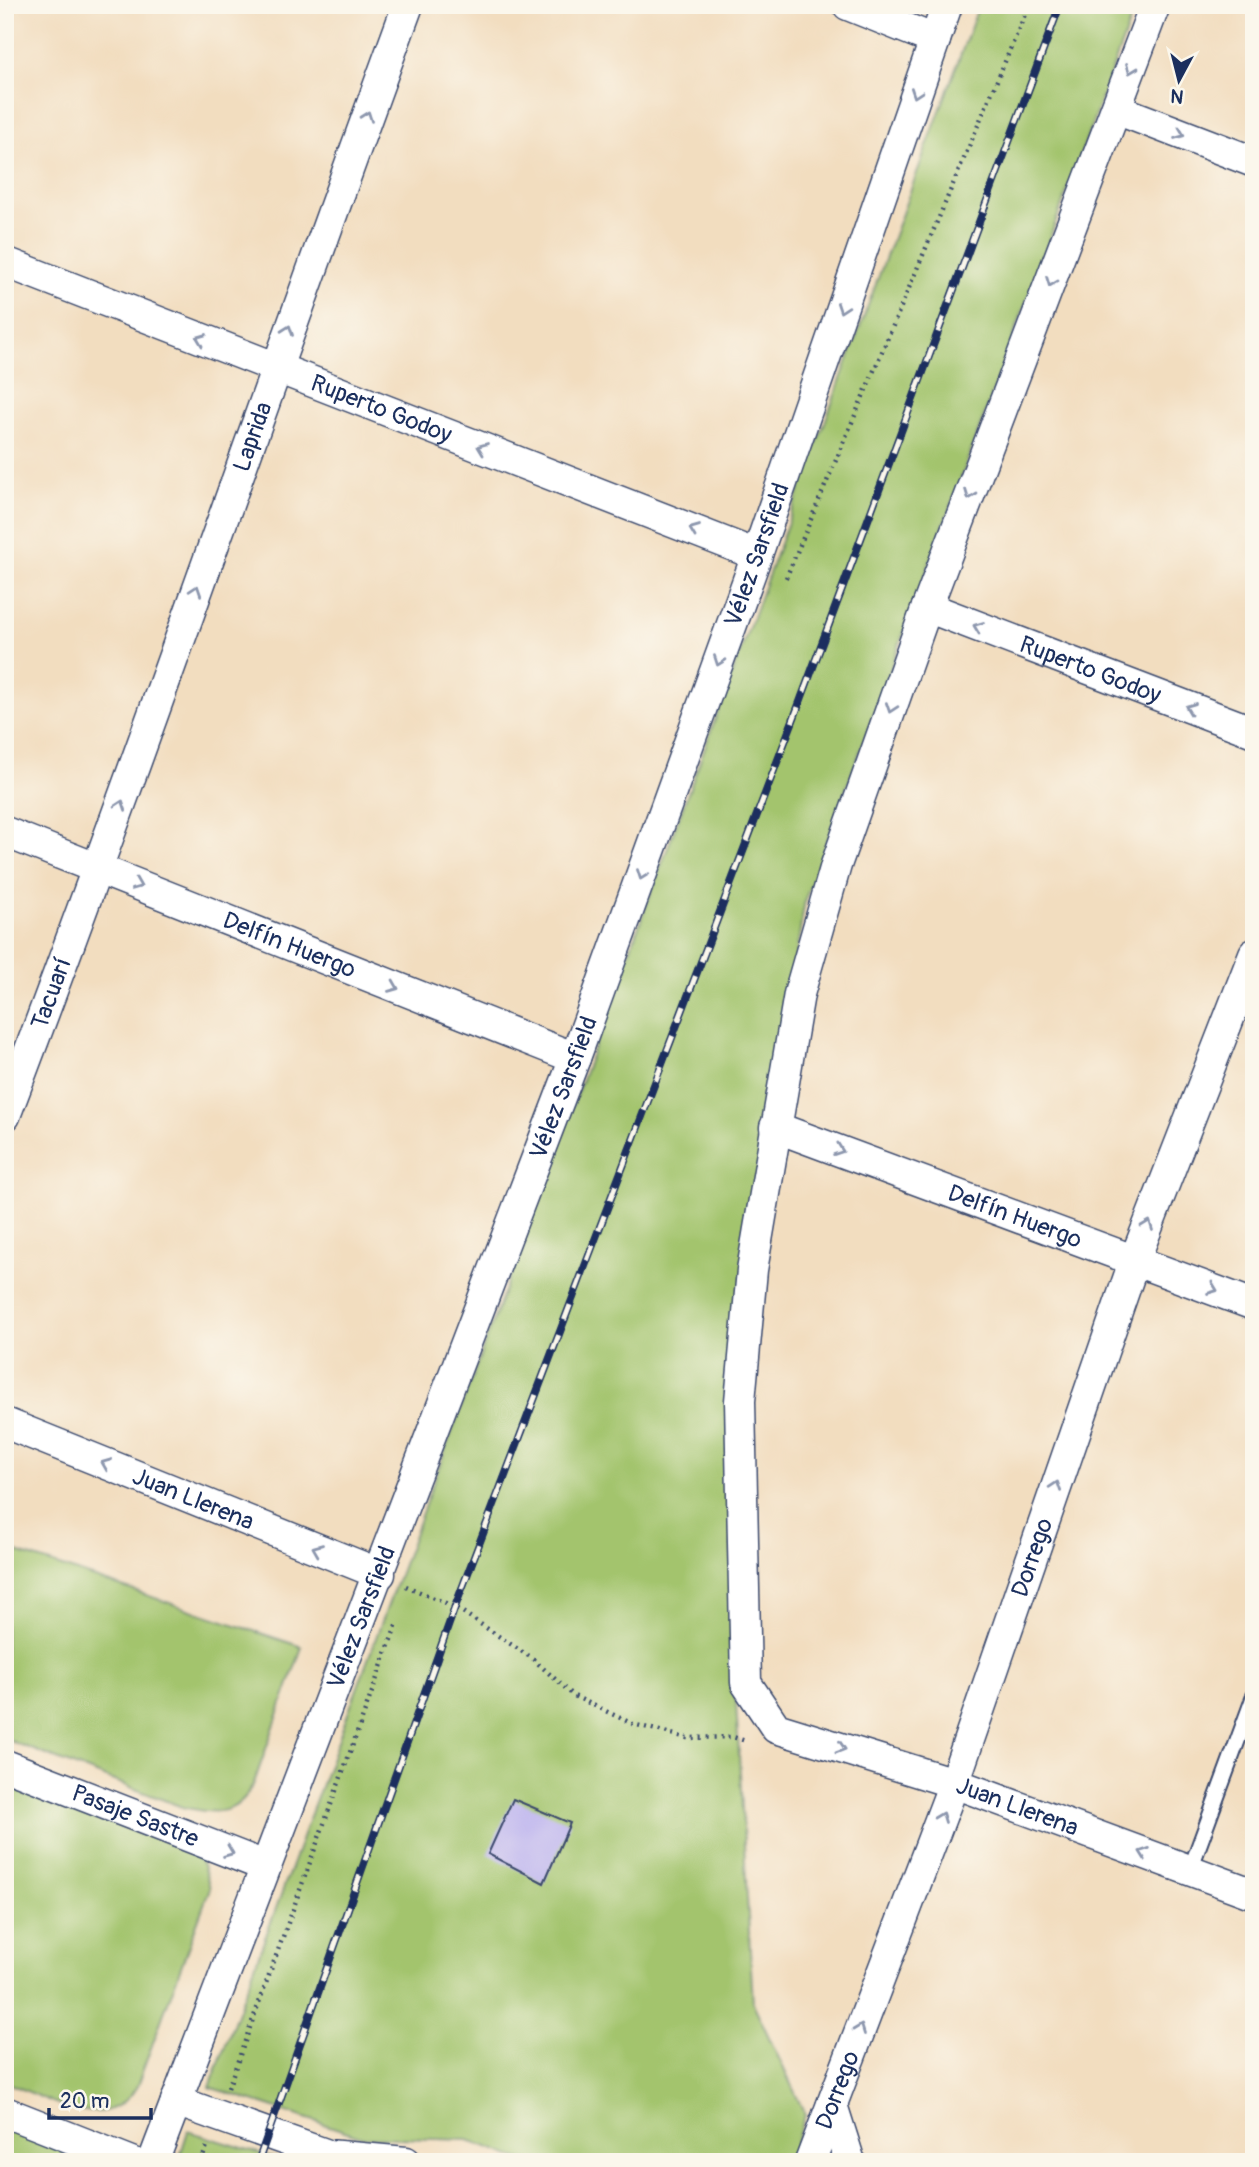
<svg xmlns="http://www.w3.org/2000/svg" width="1259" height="2167" viewBox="0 0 1259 2167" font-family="Pangolin,sans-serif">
	<rect width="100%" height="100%" fill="#fbf7ec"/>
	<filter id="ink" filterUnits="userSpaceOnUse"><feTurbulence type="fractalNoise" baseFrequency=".0143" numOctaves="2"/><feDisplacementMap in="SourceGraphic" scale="14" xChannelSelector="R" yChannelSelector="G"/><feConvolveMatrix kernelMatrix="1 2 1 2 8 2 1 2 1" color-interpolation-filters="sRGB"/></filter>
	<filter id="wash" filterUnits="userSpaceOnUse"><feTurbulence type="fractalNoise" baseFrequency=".00686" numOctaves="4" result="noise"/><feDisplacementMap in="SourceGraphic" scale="28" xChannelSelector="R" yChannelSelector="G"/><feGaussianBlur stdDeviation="1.57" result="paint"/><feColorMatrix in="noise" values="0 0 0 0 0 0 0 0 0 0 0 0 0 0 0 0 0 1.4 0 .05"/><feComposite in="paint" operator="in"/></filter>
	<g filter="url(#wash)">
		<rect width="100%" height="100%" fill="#f2ddbf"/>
		<!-- green -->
		<path fill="#a3c46d" stroke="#5f7a66" stroke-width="2" d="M979 5H1136L805 900 727 1375 736 1702 753 2003 805 2114 790 2162H529L468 2140 363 2137 210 2087Z
			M5 1548 302 1647 254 1783C237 1817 216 1814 182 1807L5 1739Z
			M5 1777 195 1853 203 1865 210 1888 137 2086C107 2138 48 2098 5 2082Z
			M5 2127 63 2148 82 2162H5Z
			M188 2131 288 2162H178Z"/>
		<g id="blocks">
			<!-- building -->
			<path fill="#b9b0ef" d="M513 1799 570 1823 544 1883 488 1854Z"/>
		</g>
	</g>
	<g filter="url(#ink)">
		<use href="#blocks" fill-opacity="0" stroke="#3b496d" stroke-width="2"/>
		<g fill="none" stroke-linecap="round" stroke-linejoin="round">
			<defs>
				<path id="lane" d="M1190 1870 1254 1696"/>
				<g id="street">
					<path d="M848 5 935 40"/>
					<path id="s1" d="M1155 5 927 607 836 865 799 994 752 1270 740 1401 746 1683 776 1728 954 1783 1254 1894"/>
					<path d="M1116 109 1254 162"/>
					<path id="s2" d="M5 262 757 555"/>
					<path id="s3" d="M927 607 1254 732"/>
					<path id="s4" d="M5 832 575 1058"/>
					<path id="s5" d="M5 1116C145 747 272 375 408 5"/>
					<path id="s6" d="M775 1127 1254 1305"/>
					<path id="s7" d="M5 1423 380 1574"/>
					<path id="s8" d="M5 1765 265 1866"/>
					<path d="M176 2101 328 2155 406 2162"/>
					<path d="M832 2105 850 2162"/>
					<path d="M5 2112 132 2162"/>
					<path id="s9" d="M153 2162 575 1058 757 555 947 5"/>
					<path id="s10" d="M810 2162 954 1783 1135 1259 1254 954"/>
				</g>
			</defs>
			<!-- lane casing -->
			<use href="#lane" stroke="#3b496d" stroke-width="18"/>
			<!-- street casing -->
			<use href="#street" stroke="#3b496d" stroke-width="33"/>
			<!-- path -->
			<path stroke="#3b496d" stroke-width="4.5" stroke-dasharray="2 5" stroke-linecap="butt" d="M786 578 1029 5
				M406 1586 455 1607 533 1659 574 1696 633 1724 687 1738 733 1737 746 1741
				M228 2088 397 1623
				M201 2162 207 2146"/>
			<!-- lane -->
			<use href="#lane" stroke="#fff" stroke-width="14"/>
			<!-- street -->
			<use href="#street" stroke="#fff" stroke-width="30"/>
			<defs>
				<path id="rail" d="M258 2162 455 1607 800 702 1060 5"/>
			</defs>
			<!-- rail casing -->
			<use href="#rail" stroke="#1b2f5e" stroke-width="8"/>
			<!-- rail -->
			<use href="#rail" stroke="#fbf7ec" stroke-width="5" stroke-dasharray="16" stroke-linecap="butt"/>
		</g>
		<!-- one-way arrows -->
		<defs><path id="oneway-chevron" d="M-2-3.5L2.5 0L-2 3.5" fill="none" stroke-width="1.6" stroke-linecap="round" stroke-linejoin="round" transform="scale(1.75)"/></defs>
		<g stroke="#8d97ae">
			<use href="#oneway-chevron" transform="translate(1131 69) rotate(111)"/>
			<use href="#oneway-chevron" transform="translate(916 93) rotate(109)"/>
			<use href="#oneway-chevron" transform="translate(367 116) rotate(-70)"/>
			<use href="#oneway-chevron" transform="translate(1180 134) rotate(21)"/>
			<use href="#oneway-chevron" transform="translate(1051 282) rotate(111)"/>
			<use href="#oneway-chevron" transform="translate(842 308) rotate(109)"/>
			<use href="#oneway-chevron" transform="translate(288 330) rotate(-70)"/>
			<use href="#oneway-chevron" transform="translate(201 339) rotate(-159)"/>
			<use href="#oneway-chevron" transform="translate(482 448) rotate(-159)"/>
			<use href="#oneway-chevron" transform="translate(970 495) rotate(111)"/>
			<use href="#oneway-chevron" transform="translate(694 530) rotate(-159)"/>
			<use href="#oneway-chevron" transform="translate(196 590) rotate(-71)"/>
			<use href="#oneway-chevron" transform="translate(978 627) rotate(-159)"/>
			<use href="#oneway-chevron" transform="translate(719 661) rotate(110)"/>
			<use href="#oneway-chevron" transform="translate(891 708) rotate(109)"/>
			<use href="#oneway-chevron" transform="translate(1190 708) rotate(-159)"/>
			<use href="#oneway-chevron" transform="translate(121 805) rotate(-71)"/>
			<use href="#oneway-chevron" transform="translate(642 875) rotate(110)"/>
			<use href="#oneway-chevron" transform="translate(137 885) rotate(22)"/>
			<use href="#oneway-chevron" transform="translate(394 987) rotate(22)"/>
			<use href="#oneway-chevron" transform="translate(839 1150) rotate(20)"/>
			<use href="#oneway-chevron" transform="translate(1148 1225) rotate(-69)"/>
			<use href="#oneway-chevron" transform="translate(1213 1289) rotate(21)"/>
			<use href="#oneway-chevron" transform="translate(106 1464) rotate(-158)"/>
			<use href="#oneway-chevron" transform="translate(1056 1486) rotate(-71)"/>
			<use href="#oneway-chevron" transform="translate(317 1549) rotate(-158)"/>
			<use href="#oneway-chevron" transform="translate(841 1748) rotate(17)"/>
			<use href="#oneway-chevron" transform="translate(941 1817) rotate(-69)"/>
			<use href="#oneway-chevron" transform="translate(229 1852) rotate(21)"/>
			<use href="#oneway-chevron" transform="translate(1144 1853) rotate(-160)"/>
			<use href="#oneway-chevron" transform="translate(860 2029) rotate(-69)"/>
		</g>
	</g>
	<g text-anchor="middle" stroke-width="6" stroke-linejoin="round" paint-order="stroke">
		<!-- street labels -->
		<g font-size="24" fill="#1b2f5e" stroke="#fbf7ec">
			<text dy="8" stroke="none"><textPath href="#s2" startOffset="404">Ruperto Godoy</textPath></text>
			<text dy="8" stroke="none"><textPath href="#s5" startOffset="723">Laprida</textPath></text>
			<text dy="8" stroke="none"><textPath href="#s9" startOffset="1717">Vélez Sarsfield</textPath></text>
			<text dy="8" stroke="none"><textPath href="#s3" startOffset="175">Ruperto Godoy</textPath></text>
			<text dy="8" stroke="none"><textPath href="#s4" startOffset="306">Delfín Huergo</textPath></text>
			<text dy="8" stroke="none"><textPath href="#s5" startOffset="131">Tacuarí</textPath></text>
			<text dy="8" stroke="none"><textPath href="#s9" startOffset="1150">Vélez Sarsfield</textPath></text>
			<text dy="8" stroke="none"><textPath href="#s6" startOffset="256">Delfín Huergo</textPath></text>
			<text dy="8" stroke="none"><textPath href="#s7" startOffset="203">Juan Llerena</textPath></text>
			<text dy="8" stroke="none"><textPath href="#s10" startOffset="644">Dorrego</textPath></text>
			<text dy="8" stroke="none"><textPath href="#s9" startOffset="583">Vélez Sarsfield</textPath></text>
			<text dy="8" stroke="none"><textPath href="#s1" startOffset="2053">Juan Llerena</textPath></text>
			<text dy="8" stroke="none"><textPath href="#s8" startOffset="140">Pasaje Sastre</textPath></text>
			<text dy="8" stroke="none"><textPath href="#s10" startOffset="77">Dorrego</textPath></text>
		</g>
	</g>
	<!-- margin -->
	<rect width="1259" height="2167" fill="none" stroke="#fbf7ec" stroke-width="28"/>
	<!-- north arrow -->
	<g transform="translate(1179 80) rotate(187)" stroke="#fbf7ec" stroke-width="5" paint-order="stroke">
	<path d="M0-5L12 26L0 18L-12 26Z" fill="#1b2f5e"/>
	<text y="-10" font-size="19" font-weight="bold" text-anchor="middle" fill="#1b2f5e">N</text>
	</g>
	<!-- scale -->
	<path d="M49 2108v10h102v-10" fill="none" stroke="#1b2f5e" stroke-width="3.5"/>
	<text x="60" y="2108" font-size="21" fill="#1b2f5e" stroke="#fbf7ec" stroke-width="5" paint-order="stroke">20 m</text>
</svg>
